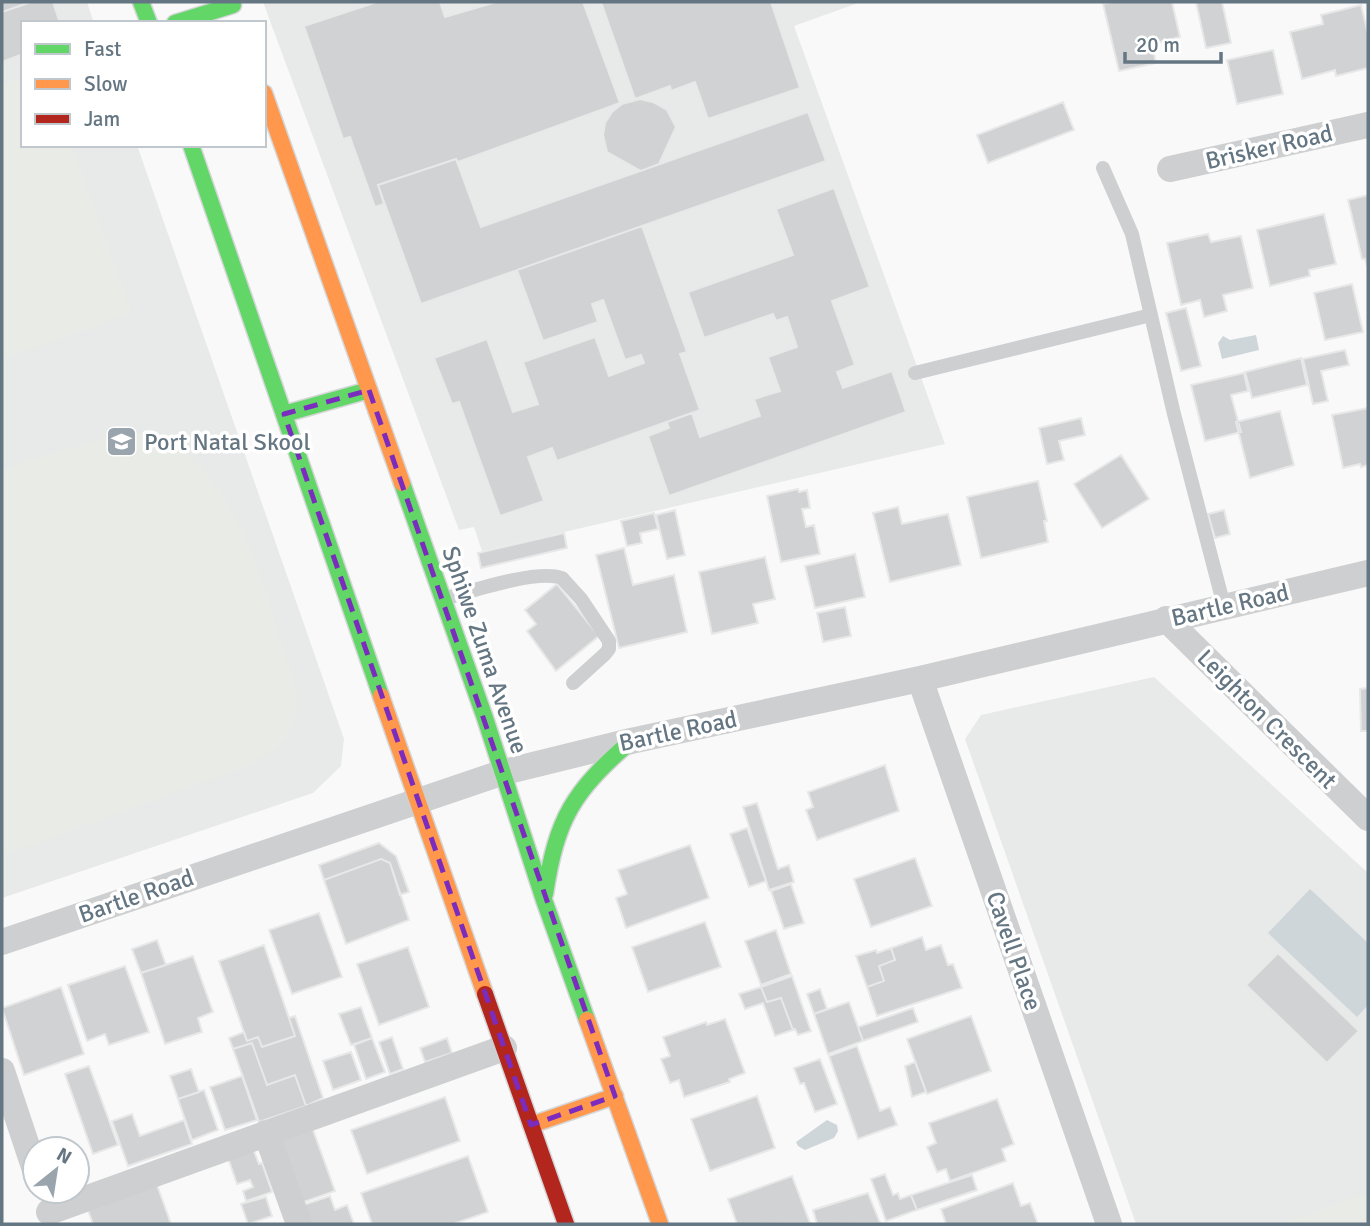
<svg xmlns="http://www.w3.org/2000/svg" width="1370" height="1226" viewBox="0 0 1370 1226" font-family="Signika,sans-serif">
	<rect width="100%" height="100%" fill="#f9f9f9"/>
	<!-- built -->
	<path fill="#e8e9e9" d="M2 2H87L94 23H23V145H137L344 739 341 766 313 793 2 898Z
		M263 2H861L794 26 945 444 482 551 474 527 459 530Z
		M1154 677 1368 873V1224H1136L965 739 981 715Z"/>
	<!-- green -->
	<path fill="#e8ebe6" d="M23 77V145H72L132 313 2 359V84Z
		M127 431C150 434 168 438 186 453 241 499 261 577 281 642 289 668 304 697 293 724 286 744 268 753 252 764L2 856V469Z
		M1368 1193V1224H1280Z"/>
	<!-- water -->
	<path fill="#ced6d9" d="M1256 335 1259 350 1222 359 1218 343 1223 336 1230 340Z
		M1310 889 1368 943V1005L1357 1017 1268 933Z
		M827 1120 837 1125 838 1131 834 1138 805 1150 798 1146 796 1142Z"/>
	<!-- building -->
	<path fill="#d0d2d3" stroke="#e8e8e8" stroke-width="2" d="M2 2H31L2 12Z
		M31 2H53L60 23H23V54L2 62V12Z
		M377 2H440L445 17 496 2H583L620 103 458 162 456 159 378 185 384 204 375 207 350 137 343 139 304 26Z
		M601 2H771L800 88 708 119 695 82 671 91 670 86 635 99Z
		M1113 2H1172L1180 37 1152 44 1156 63 1119 71 1103 4Z
		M1196 2H1222L1231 43 1206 48Z
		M1361 5 1368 34V68L1336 76 1335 70 1302 79 1290 32 1323 24 1321 15Z
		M1273 50 1283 94 1237 104 1227 60Z
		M640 99 653 102 667 110 676 127 659 164 641 171 607 152 603 135 605 123 612 112 622 104Z
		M1063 102 1074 130 988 163 977 135Z
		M808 112 826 161 421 304 378 185 456 159 481 227Z
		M834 188 870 287 832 301 855 365 837 372 843 388 892 371 906 412 669 496 648 436 669 428 667 422 692 413 700 437 760 416 754 399 780 391 768 357 797 347 787 317 776 321 773 314 704 338 688 292 793 255 776 209Z
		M1368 195V266H1367L1365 259H1362L1348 200Z
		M1324 214 1336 264 1309 270 1310 276 1270 286 1257 230Z
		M642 226 687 352 680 354 700 410 557 461 552 448 528 457 544 501 500 516 459 402 452 404 434 358 487 339 513 412 538 404 523 362 595 337 609 376 644 363 641 355 625 360 603 300 592 304 598 322 543 341 517 270Z
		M1208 234 1211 242 1241 236 1253 288 1223 295 1227 311 1204 317 1200 300 1181 305 1167 243Z
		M1352 284 1363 332 1325 340 1314 293Z
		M1186 308 1201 366 1181 371 1166 313Z
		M1345 350 1349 365 1321 371 1328 401 1313 404 1303 359Z
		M1301 358 1307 385 1252 398 1245 372Z
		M1244 373 1248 391 1231 395 1241 432 1205 441 1191 385Z
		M1368 408V465L1361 467 1360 464 1343 468 1332 415Z
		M1280 411 1294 465 1250 478 1236 422Z
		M1081 418 1085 435 1059 441 1064 460 1047 464 1039 428Z
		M1121 455 1149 499 1102 528 1074 484Z
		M1038 481 1047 521H1044L1048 542 981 558 967 497Z
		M798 489 799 492 807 490 810 508 802 509 806 527 814 525 820 554 781 562 767 496Z
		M898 507 902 524 948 514 961 565 890 582 873 513Z
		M675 510 685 555 667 559 656 515Z
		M1224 510 1230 534 1215 538 1208 514Z
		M654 513 658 529 640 533 642 543 627 546 621 521Z
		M564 533 567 548 481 568 478 553Z
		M624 548 633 585 674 575 687 632 619 648 596 555Z
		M855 554 865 597 815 608 805 566Z
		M765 557 775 599 753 604 758 623 712 634 699 572Z
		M557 584 599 636 556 671 527 631 536 624 525 610Z
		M845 607 851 636 823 642 817 613Z
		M1368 688V731H1361L1360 689Z
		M885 765 899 811 817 840 806 810 813 807 808 792Z
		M757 803 778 869 789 865 794 882 769 890 743 807Z
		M747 828 766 881 749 887 730 834Z
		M379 843 396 856 409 892 400 895 390 863 381 859 324 880 319 865Z
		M690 845 709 898 626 928 616 898 627 894 618 870Z
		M915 858 932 906 871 927 854 879Z
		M381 859 390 863 409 920 346 944 324 880Z
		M791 884 804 923 784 929 771 891Z
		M319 913 342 977 292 994 269 930Z
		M705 922 721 967 648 992 632 947Z
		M776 930 791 974 761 985 745 941Z
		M922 937 926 950 941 945 948 965 953 964 962 988 877 1016 867 987 884 981 879 966 895 960 891 948Z
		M157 940 166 965 141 973 132 949Z
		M264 945 295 1036 262 1047 258 1037 247 1041 219 961Z
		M408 947 429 1007 379 1025 357 964Z
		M891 948 895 960 879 966 884 981 867 987 856 956 876 950 877 953Z
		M1278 953 1359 1031 1327 1063 1246 985Z
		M193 956 213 1012 198 1018 202 1032 165 1044 141 973Z
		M125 966 149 1032 109 1045 105 1034 87 1041 68 985Z
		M792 976 811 1031 798 1035 795 1029 793 1030 781 998 767 1002 761 987Z
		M61 987 84 1054 24 1075 2 1008Z
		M761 987 767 1002 781 998 793 1030 775 1036 763 1003 745 1009 739 994Z
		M820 989 827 1009 814 1014 807 994Z
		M849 1002 863 1041 828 1054 814 1014Z
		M361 1007 372 1038 351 1045 339 1014Z
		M913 1008 918 1022 863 1041 858 1027Z
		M295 1016 323 1098 306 1106 295 1075 267 1085 252 1043 233 1049 229 1038 244 1032 247 1041 258 1037 262 1047 295 1036 289 1018Z
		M971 1016 991 1071 927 1094 907 1039Z
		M725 1019 745 1073 729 1079 730 1082 684 1097 679 1080 670 1083 661 1059 670 1056 663 1037 706 1022 707 1025Z
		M392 1037 403 1069 390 1074 379 1042Z
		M372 1038 385 1072 366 1079 354 1045Z
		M447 1038 452 1053 425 1062 420 1048Z
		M252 1043 267 1085 295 1075 306 1106 259 1122 233 1049Z
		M857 1046 880 1111 890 1107 897 1125 858 1139 829 1056Z
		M351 1052 361 1080 333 1090 323 1061Z
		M820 1059 837 1104 815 1112 804 1083 800 1084 794 1068Z
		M915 1062 926 1092 912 1097 905 1066Z
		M89 1066 118 1145 93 1154 65 1074Z
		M191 1069 199 1092 178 1099 170 1076Z
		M242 1076 257 1120 225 1130 210 1087Z
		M204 1090 218 1130 192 1140 178 1099Z
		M757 1096 775 1148 710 1171 691 1119Z
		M445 1097 460 1141 367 1174 351 1130Z
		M997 1099 1014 1144 1002 1149 1006 1161 950 1181 946 1169 937 1172 927 1147 936 1143 929 1123Z
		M132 1114 140 1136 184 1120 192 1144 128 1166 112 1121Z
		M312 1127 335 1191 301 1203 278 1139Z
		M252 1146 259 1164 262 1163 272 1192 246 1201 243 1191 253 1187 250 1180 237 1184 227 1155Z
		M468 1156 488 1212 453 1224H372L361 1193Z
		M885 1174 893 1195 898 1193 900 1199 911 1195 917 1210 886 1221 871 1179Z
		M972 1175 977 1190 917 1210 911 1195Z
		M792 1176 810 1223 737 1224 728 1199Z
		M156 1182 171 1224H93L86 1205Z
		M1013 1183 1021 1206 1030 1203 1038 1224H946L941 1209Z
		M868 1193 880 1223 817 1224 813 1210Z
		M330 1196 335 1210 347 1205 354 1224H307L300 1206Z
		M266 1197 272 1216 248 1224 241 1204Z"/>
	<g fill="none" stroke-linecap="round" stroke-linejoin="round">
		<defs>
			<path id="fast" d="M141 2 149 23
				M175 23 233 5
				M191 145 381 696
				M284 414 369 390
				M402 483 485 718 544 900 587 1020
				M545 894C557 817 573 792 631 741"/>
			<path id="slow" d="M264 93 402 483
				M381 696 485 994
				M587 1020 660 1224
				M531 1125 615 1096"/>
			<path id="jam" d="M485 994 566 1224"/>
		</defs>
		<!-- fast casing -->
		<use href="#fast" stroke="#d5d6d7" stroke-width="19"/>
		<!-- slow casing -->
		<use href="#slow" stroke="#d5d6d7" stroke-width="19"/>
		<!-- jam casing -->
		<use href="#jam" stroke="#d5d6d7" stroke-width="19"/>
		<!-- lane -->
		<path stroke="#cecfd0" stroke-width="14" d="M1103 168 1132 234 1174 414 1224 606
			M915 373 1151 315
			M444 599C472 591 536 569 562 578L581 599 609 641V649L605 654 573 683"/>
		<!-- street -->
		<path stroke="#cecfd0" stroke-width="26" d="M1170 169 1368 125
			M1166 619 1368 818
			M920 679 1109 1224
			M2 942 504 772 631 741 920 679 1368 573
			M2 1071 35 1170
			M266 1133 299 1224
			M49 1212 504 1048"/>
		<!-- fast -->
		<use href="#fast" stroke="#63d668" stroke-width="16"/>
		<!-- slow -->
		<use href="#slow" stroke="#ff974d" stroke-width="16"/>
		<!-- jam -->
		<use href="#jam" stroke="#b3261e" stroke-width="16"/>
	</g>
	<!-- marked area -->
	<path fill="none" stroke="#7b2cbf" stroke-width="5" stroke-dasharray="14 9" stroke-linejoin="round" d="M369 390 615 1096 531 1125 284 414Z"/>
	<!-- icons -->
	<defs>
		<symbol id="school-square" viewBox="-11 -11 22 22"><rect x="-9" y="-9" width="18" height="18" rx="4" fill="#99a4ac" stroke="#fff"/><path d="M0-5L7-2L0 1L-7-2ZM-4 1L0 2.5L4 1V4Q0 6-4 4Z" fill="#fff"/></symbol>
	</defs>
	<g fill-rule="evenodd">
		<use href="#school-square" x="104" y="424" width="35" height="35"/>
	</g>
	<g text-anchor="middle" stroke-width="7" stroke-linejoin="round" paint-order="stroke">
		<!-- street labels -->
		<g font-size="24" fill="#657683" stroke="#fff">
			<text transform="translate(1269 147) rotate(-13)" y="8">Brisker Road</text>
			<text transform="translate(1230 605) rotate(-13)" y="8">Bartle Road</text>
			<text transform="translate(485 650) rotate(71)" y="8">Sphiwe Zuma Avenue</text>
			<text transform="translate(1267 719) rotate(45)" y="8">Leighton Crescent</text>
			<text transform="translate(678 731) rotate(-12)" y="8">Bartle Road</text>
			<text transform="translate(136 896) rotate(-19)" y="8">Bartle Road</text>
			<text transform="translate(1014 951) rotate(71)" y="8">Cavell Place</text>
		</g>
		<!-- poi labels -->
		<g font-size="24" fill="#657683" stroke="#fff" text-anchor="start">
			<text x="144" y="450">Port Natal Skool</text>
		</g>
	</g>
	<!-- border -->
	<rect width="1370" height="1226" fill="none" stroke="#657683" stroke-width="7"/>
	<!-- legend -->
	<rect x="21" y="21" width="245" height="126" fill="#ffffff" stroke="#c1c8cd" stroke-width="2"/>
	<rect x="35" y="44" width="35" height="10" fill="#63d668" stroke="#c1c8cd" stroke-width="2"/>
	<text x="84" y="56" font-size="21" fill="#657683">Fast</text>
	<rect x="35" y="79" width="35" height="10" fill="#ff974d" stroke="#c1c8cd" stroke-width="2"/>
	<text x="84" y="91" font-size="21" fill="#657683">Slow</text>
	<rect x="35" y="114" width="35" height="10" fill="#b3261e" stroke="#c1c8cd" stroke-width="2"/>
	<text x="84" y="126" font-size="21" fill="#657683">Jam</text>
	<!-- north arrow -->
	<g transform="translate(56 1170) rotate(30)"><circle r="33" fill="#ffffff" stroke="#c1c8cd" stroke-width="2"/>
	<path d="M0-5L12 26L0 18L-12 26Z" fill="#99a4ac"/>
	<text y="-10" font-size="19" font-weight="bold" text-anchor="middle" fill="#657683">N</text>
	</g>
	<!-- scale -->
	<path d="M1125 52v10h96v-10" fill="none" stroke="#657683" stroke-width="3.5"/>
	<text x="1136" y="52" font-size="21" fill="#657683" stroke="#ffffff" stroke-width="5" paint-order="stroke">20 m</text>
</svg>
